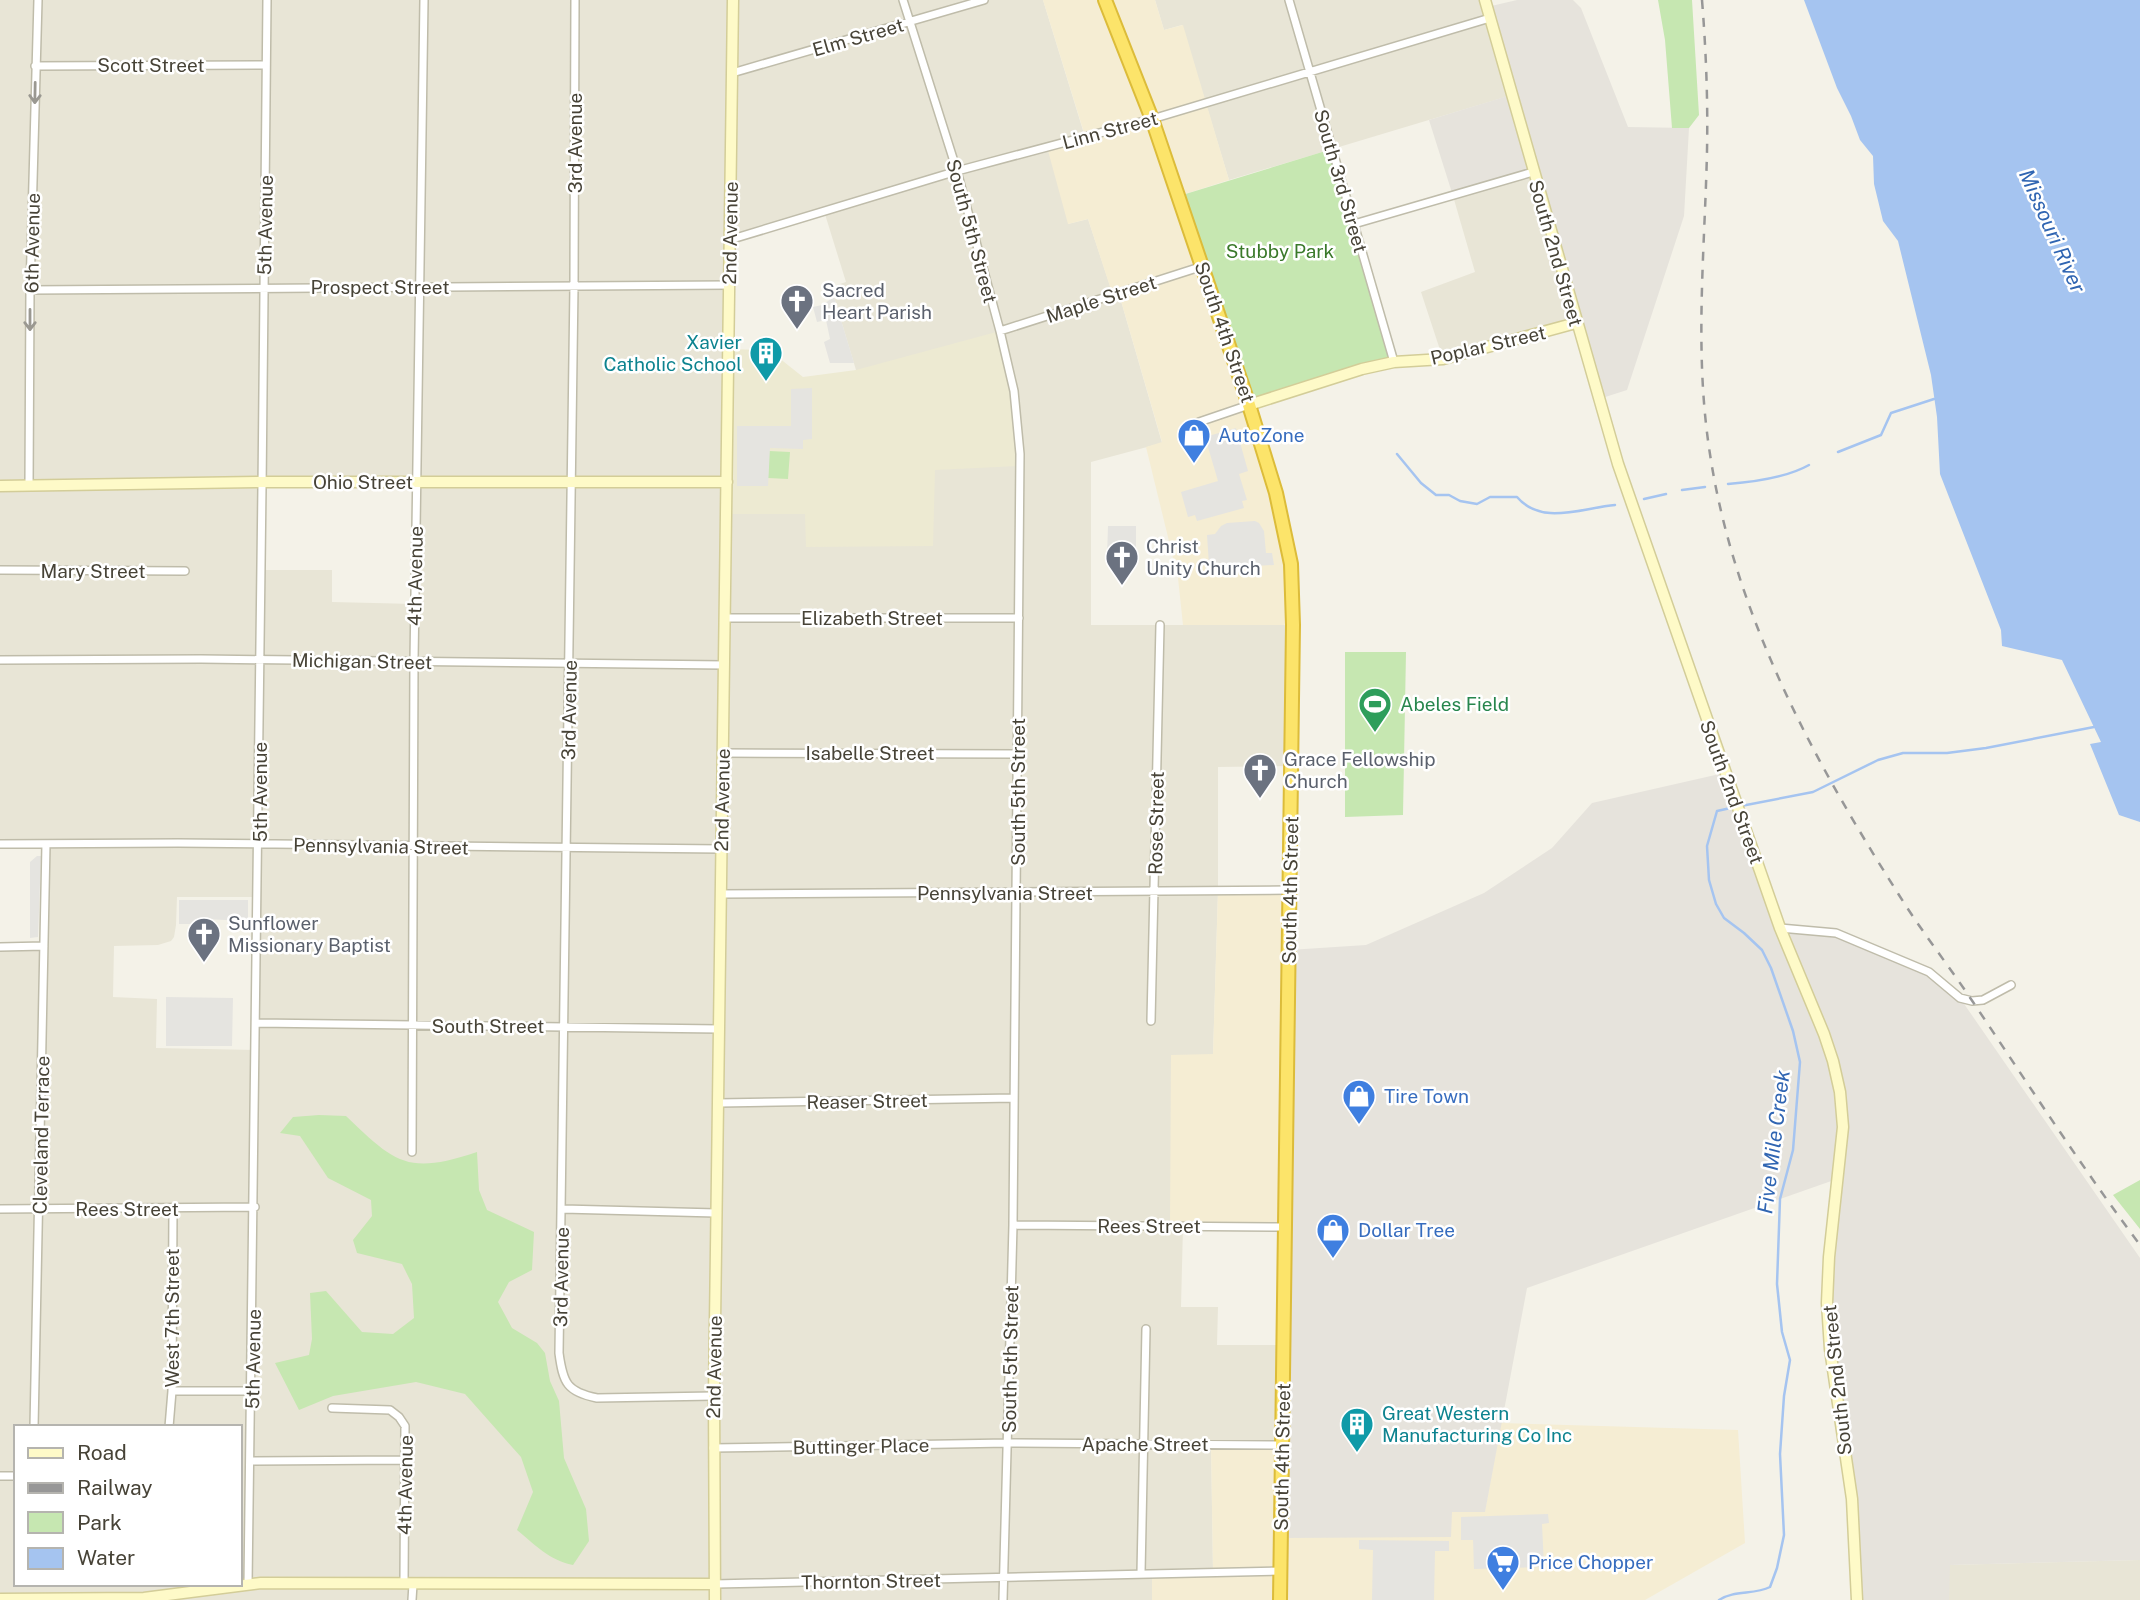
<svg xmlns="http://www.w3.org/2000/svg" width="2140" height="1600" viewBox="0 0 2140 1600" font-family="'Public Sans',sans-serif">
	<rect width="100%" height="100%" fill="#f4f2e8"/>
	<!-- residential -->
	<path fill="#e8e5d6" fill-rule="evenodd" d="M0 0H1043L1085 137 1068 224 1088 219 1113 295 1119 294 1162 443 1091 462V625H1293L1291 766 1218 767V891L1213 1055H1172L1183 1226 1181 1307H1218L1217 1345H1283L1282 1445 1211 1444 1213 1572 1152 1573V1600H0V947L44 946 46 844H0ZM824 211 846 282 831 287 856 370 806 546V514H727L730 240ZM262 482H416L415 604 332 602V570H262ZM177 897H259L256 1050 156 1048 157 999 113 997 114 946 158 945 171 941 174 937 176 925ZM16 1427H240V1584H16Z
		M1155 0H1485L1512 95 1229 180 1182 25 1164 30Z
		M1533 172 1576 323 1443 359 1421 292 1475 272 1453 196Z
		M2140 1560V1600H1949V1565Z"/>
	<!-- commercial -->
	<path fill="#f5edd3" d="M1043 0H1155L1164 30 1183 25 1229 180 1179 196 1276 493 1293 625H1183L1178 578 1146 447 1162 442 1119 294 1113 296 1088 219 1068 224 1047 147 1085 136Z
		M1290 890 1285 1227 1170 1226 1171 1055 1213 1054 1218 891Z
		M1501 1423 1738 1430 1745 1543 1645 1600H1152V1573L1213 1572 1211 1444 1282 1445 1451 1537V1512L1485 1511Z"/>
	<!-- industrial -->
	<path fill="#e6e3dc" d="M1517 0H1573L1581 8 1628 127 1689 128 1684 216 1627 390 1599 399 1533 173 1453 196 1429 120 1511 95 1487 7Z
		M1724 773 1780 928 1836 933 1929 972 1960 998 2140 1258V1560L1950 1565 1949 1600H1857L1827 1303 1837 1179 1527 1288 1485 1512H1452L1451 1537 1281 1538 1289 950 1366 945 1484 893 1552 848 1592 803Z"/>
	<!-- education -->
	<path fill="#edead2" d="M1000 331 1014 391 1020 466 935 470 933 546 806 547 805 514H727L728 349 769 350 803 377 856 370Z
		M413 1584H715V1600H412Z"/>
	<!-- green -->
	<path fill="#c6e7b1" d="M1658 0H1692L1699 115 1689 128H1672L1665 40Z
		M1332 149 1394 362 1249 405 1179 196Z
		M769 451 790 452 788 479 768 478Z
		M1345 652H1406L1403 815 1345 817Z
		M319 1115 346 1116C396 1164 408 1175 477 1152L479 1190 487 1210 534 1232 532 1270 509 1282 498 1302 512 1328 537 1343 545 1353 550 1381 559 1401 564 1458 586 1509 589 1541 573 1565C549 1560 535 1545 517 1530L533 1492 521 1457 465 1394 416 1382 333 1396 299 1410 275 1363 309 1355 312 1339 310 1293 326 1291 362 1332 393 1334 414 1318 412 1284 402 1264 357 1253 353 1240 372 1216 371 1200 328 1178 300 1136 280 1133 293 1117Z
		M2140 1180V1229L2113 1195Z"/>
	<!-- parking -->
	<path fill="#e5e4e0" d="M834 297 854 363H830L824 342 830 339 826 320 817 322 813 307 822 305Z
		M812 388V439L803 440V449L770 448 768 486H737V426H791V389Z
		M1236 428 1248 471 1239 474 1247 500 1242 501 1244 508 1197 521 1195 515 1188 517 1181 492 1218 481 1205 437Z
		M1255 521 1259 523 1264 531 1266 553H1272L1274 565 1217 568 1216 565H1209L1207 535 1215 534 1221 526 1227 523Z
		M1108 526H1136V557H1107Z
		M37 856H41L38 937 30 938V862Z
		M179 900H248V921L203 919 202 924H179Z
		M166 997 233 998 232 1046H166Z
		M1548 1514 1549 1523 1542 1524 1544 1567 1474 1569 1473 1540H1461V1517Z
		M1359 1540 1449 1541V1551H1435L1434 1600H1372L1373 1550 1359 1549Z"/>
	<!-- water -->
	<path fill="#a5c4f0" d="M1804 0H2140V822L2119 815 2090 744 2101 742 2062 660 2002 646 2001 630 1940 474 1937 417 1931 375 1898 241 1883 221 1874 184 1873 156 1860 140 1851 116 1837 88Z"/>
	<g fill="none" stroke-linecap="round" stroke-linejoin="round">
		<!-- stream -->
		<path stroke="#a5c4f0" stroke-width="2.5" d="M1838 452 1881 435 1891 413 1934 399
			M1397 454 1421 483 1436 495H1449L1460 501 1477 504 1490 497H1517C1542 526 1581 508 1615 505
			M1728 484C1754 482 1786 478 1809 465
			M1682 490 1705 487
			M1644 499 1666 494
			M1741 806 1813 792 1878 760 1903 753H1947L1986 748 2094 727
			M1719 1600C1734 1590 1754 1595 1770 1587L1777 1568 1784 1535 1780 1454 1784 1396 1790 1360 1782 1332 1777 1284 1780 1199 1793 1150 1800 1062 1793 1031 1771 968 1762 950 1744 933 1724 918 1716 904 1709 880 1707 846 1717 811 1735 807"/>
		<defs>
			<path id="street" d="M575 0 574 286 559 1353C563 1383 567 1392 597 1398L714 1396
				M903 0 957 171 1000 331 1014 391 1020 454 1013 1225 1003 1600
				M1289 0 1394 362
				M35 66 266 65
				M732 73 984 0
				M1354 224 1533 172
				M729 240 957 171 1152 119 1490 18
				M30 290 729 285
				M1000 331 1203 266
				M1199 422 1249 405
				M29 486 30 290 38 0
				M0 570 185 571
				M725 618H1019
				M0 660 201 659 724 665
				M723 753 1018 754
				M0 844 178 843 721 849
				M721 894 1290 890
				M1780 928 1836 933 1929 972 1960 998 1972 1001 1983 1000 2011 985
				M0 947 44 946
				M1151 1021 1160 625
				M257 1023 719 1029
				M719 1103 1014 1098
				M412 1152 414 661 424 0
				M0 1209 255 1207
				M563 1209 716 1213
				M1013 1225 1285 1227
				M172 1391H253
				M332 1408 390 1410 399 1417 405 1426 404 1584
				M34 1427 46 844
				M169 1427 172 1391 173 1209
				M713 1448 1008 1443 1282 1445
				M250 1461 405 1460
				M0 1476H16
				M1141 1573 1146 1329
				M248 1584C258 1056 261 528 267 0
				M715 1584 1281 1571
				M412 1600 413 1584"/>
			<path id="secondary" d="M1485 0 1618 464 1780 928 1824 1034 1833 1061 1840 1092 1843 1127 1829 1257 1827 1303 1830 1349 1852 1499 1857 1600
				M1249 405 1362 369 1394 362 1443 359 1576 323
				M0 486 262 482H727
				M0 1599 144 1598 261 1583 715 1584
				M715 1600 714 1396 733 0"/>
			<path id="highway" d="M1105 0 1152 119 1249 405 1276 493 1291 564 1293 625 1280 1600"/>
		</defs>
		<!-- street casing -->
		<use href="#street" stroke="#bfbcaa" stroke-width="10"/>
		<!-- secondary casing -->
		<use href="#secondary" stroke="#d3cd98" stroke-width="13"/>
		<!-- highway casing -->
		<use href="#highway" stroke="#dcbc3a" stroke-width="16"/>
		<!-- street -->
		<use href="#street" stroke="#fff" stroke-width="7"/>
		<!-- secondary -->
		<use href="#secondary" stroke="#fefac8" stroke-width="10"/>
		<!-- highway -->
		<use href="#highway" stroke="#fce46a" stroke-width="12"/>
		<!-- rail -->
		<path stroke="#979797" stroke-width="2.5" stroke-dasharray="9 9" stroke-linecap="butt" d="M1702 0C1706 50 1708 100 1707 151 1705 242 1696 333 1706 424 1725 597 1807 750 1899 895 1922 932 1949 966 1973 1002 2028 1084 2081 1166 2140 1245"/>
	</g>
	<!-- one-way arrows -->
	<defs><path id="oneway-shaft" d="M-6 0H5M1.5-3L5.5 0L1.5 3" fill="none" stroke-width="1.6" stroke-linecap="round" stroke-linejoin="round" transform="scale(1.75)"/></defs>
	<g stroke="#9a9891">
		<use href="#oneway-shaft" transform="translate(35 93) rotate(91)"/>
		<use href="#oneway-shaft" transform="translate(30 320) rotate(90)"/>
	</g>
	<!-- icons -->
	<defs>
		<symbol id="church-pin" viewBox="-11 -11 22 30"><path d="M0 17L-7.5 6A9.5 9.5 0 1 1 7.5 6Z" fill="#6b7280" stroke="#fff"/><path d="M-1.2-6h2.4v3.5h3.3v2.4h-3.3V6h-2.4V-.1h-3.3v-2.4h3.3Z" fill="#fff"/></symbol>
		<symbol id="building-pin" viewBox="-11 -11 22 30"><path d="M0 17L-7.5 6A9.5 9.5 0 1 1 7.5 6Z" fill="#0f9aa8" stroke="#fff"/><path d="M-4-6H4V6H1V3H-1V6H-4ZM-2.5-4.3h1.7v1.8h-1.7ZM.8-4.3h1.7v1.8H.8ZM-2.5-1h1.7V.8h-1.7ZM.8-1h1.7V.8H.8Z" fill="#fff"/></symbol>
		<symbol id="shop-pin" viewBox="-11 -11 22 30"><path d="M0 17L-7.5 6A9.5 9.5 0 1 1 7.5 6Z" fill="#3f7fe0" stroke="#fff"/><path d="M-5-2.5h2.3a2.7 3.5 0 0 1 5.4 0H5L5.5 6h-11ZM-1.5-2.5h3a1.5 2.3 0 0 0-3 0Z" fill="#fff"/></symbol>
		<symbol id="stadium-pin" viewBox="-11 -11 22 30"><path d="M0 17L-7.5 6A9.5 9.5 0 1 1 7.5 6Z" fill="#2e9e5b" stroke="#fff"/><path d="M0-5a6.5 5 0 1 0 0 10a6.5 5 0 1 0 0-10ZM-3.5-1.8h7v3.6h-7Z" fill="#fff"/></symbol>
		<symbol id="supermarket-pin" viewBox="-11 -11 22 30"><path d="M0 17L-7.5 6A9.5 9.5 0 1 1 7.5 6Z" fill="#3f7fe0" stroke="#fff"/><path d="M-6-5.5h2.5l.6 2H6L4.5 2H-2.5L-4.4-4H-6ZM-1.5 3.2a1.3 1.3 0 1 0 .1 0ZM3 3.2a1.3 1.3 0 1 0 .1 0Z" fill="#fff"/></symbol>
	</defs>
	<g fill-rule="evenodd">
		<use href="#church-pin" x="778" y="282" width="38" height="52"/>
		<use href="#building-pin" x="747" y="334" width="38" height="52"/>
		<use href="#shop-pin" x="1175" y="416" width="38" height="52"/>
		<use href="#church-pin" x="1103" y="538" width="38" height="52"/>
		<use href="#stadium-pin" x="1356" y="685" width="38" height="52"/>
		<use href="#church-pin" x="1241" y="751" width="38" height="52"/>
		<use href="#church-pin" x="185" y="915" width="38" height="52"/>
		<use href="#shop-pin" x="1340" y="1077" width="38" height="52"/>
		<use href="#shop-pin" x="1314" y="1211" width="38" height="52"/>
		<use href="#building-pin" x="1338" y="1405" width="38" height="52"/>
		<use href="#supermarket-pin" x="1484" y="1543" width="38" height="52"/>
	</g>
	<g text-anchor="middle" stroke-width="5" stroke-linejoin="round" paint-order="stroke">
		<!-- street labels -->
		<g font-size="19" fill="#474337" stroke="#fff">
			<text transform="translate(858 37) rotate(-16)" y="7">Elm Street</text>
			<text x="151" y="72">Scott Street</text>
			<text transform="translate(1110 130) rotate(-15)" y="7">Linn Street</text>
			<text transform="translate(575 143) rotate(-90)" y="7">3rd Avenue</text>
			<text transform="translate(1341 181) rotate(74)" y="7">South 3rd Street</text>
			<text transform="translate(265 225) rotate(-89)" y="7">5th Avenue</text>
			<text transform="translate(972 231) rotate(75)" y="7">South 5th Street</text>
			<text transform="translate(730 233) rotate(-89)" y="7">2nd Avenue</text>
			<text transform="translate(32 243) rotate(-89)" y="7">6th Avenue</text>
			<text transform="translate(1556 253) rotate(74)" y="7">South 2nd Street</text>
			<text x="380" y="294">Prospect Street</text>
			<text transform="translate(1101 299) rotate(-18)" y="7">Maple Street</text>
			<text transform="translate(1225 332) rotate(71)" y="7">South 4th Street</text>
			<text transform="translate(1488 345) rotate(-13)" y="7">Poplar Street</text>
			<text x="363" y="489">Ohio Street</text>
			<text x="93" y="578">Mary Street</text>
			<text transform="translate(415 576) rotate(-89)" y="7">4th Avenue</text>
			<text x="872" y="625">Elizabeth Street</text>
			<text transform="translate(362 661) rotate(1)" y="7">Michigan Street</text>
			<text transform="translate(569 710) rotate(-89)" y="7">3rd Avenue</text>
			<text x="870" y="760">Isabelle Street</text>
			<text transform="translate(260 792) rotate(-90)" y="7">5th Avenue</text>
			<text transform="translate(1018 792) rotate(-90)" y="7">South 5th Street</text>
			<text transform="translate(1732 792) rotate(70)" y="7">South 2nd Street</text>
			<text transform="translate(722 800) rotate(-89)" y="7">2nd Avenue</text>
			<text transform="translate(1156 823) rotate(-89)" y="7">Rose Street</text>
			<text transform="translate(381 846) rotate(1)" y="7">Pennsylvania Street</text>
			<text transform="translate(1290 890) rotate(-89)" y="7">South 4th Street</text>
			<text x="1005" y="900">Pennsylvania Street</text>
			<text x="488" y="1033">South Street</text>
			<text transform="translate(867 1101) rotate(-1)" y="7">Reaser Street</text>
			<text transform="translate(41 1135) rotate(-89)" y="7">Cleveland Terrace</text>
			<text x="127" y="1216">Rees Street</text>
			<text x="1149" y="1233">Rees Street</text>
			<text transform="translate(561 1277) rotate(-89)" y="7">3rd Avenue</text>
			<text transform="translate(172 1318) rotate(-90)" y="7">West 7th Street</text>
			<text transform="translate(253 1359) rotate(-89)" y="7">5th Avenue</text>
			<text transform="translate(1010 1359) rotate(-89)" y="7">South 5th Street</text>
			<text transform="translate(714 1367) rotate(-89)" y="7">2nd Avenue</text>
			<text transform="translate(1837 1380) rotate(-96)" y="7">South 2nd Street</text>
			<text x="1145" y="1451">Apache Street</text>
			<text transform="translate(861 1446) rotate(-1)" y="7">Buttinger Place</text>
			<text transform="translate(1282 1457) rotate(-89)" y="7">South 4th Street</text>
			<text transform="translate(405 1485) rotate(-89)" y="7">4th Avenue</text>
			<text transform="translate(871 1581) rotate(-1)" y="7">Thornton Street</text>
		</g>
		<!-- park labels -->
		<g font-size="19" fill="#3a792a" stroke="#fff">
			<text x="1280" y="258">Stubby Park</text>
		</g>
		<!-- worship labels -->
		<g font-size="19" fill="#5b616d" stroke="#fff" text-anchor="start">
			<text x="822" y="297">Sacred<tspan x="822" dy="22">Heart Parish</tspan></text>
			<text x="1146" y="553">Christ<tspan x="1146" dy="22">Unity Church</tspan></text>
			<text x="1284" y="766">Grace Fellowship<tspan x="1284" dy="22">Church</tspan></text>
			<text x="228" y="930">Sunflower<tspan x="228" dy="22">Missionary Baptist</tspan></text>
		</g>
		<!-- culture labels -->
		<g font-size="19" fill="#0d838f" stroke="#fff" text-anchor="end">
			<text x="742" y="349">Xavier<tspan x="742" dy="22">Catholic School</tspan></text>
			<text x="1382" y="1420" text-anchor="start">Great Western<tspan x="1382" dy="22">Manufacturing Co Inc</tspan></text>
		</g>
		<!-- shop labels -->
		<g font-size="19" fill="#366cbe" stroke="#fff" text-anchor="start">
			<text x="1218" y="442">AutoZone</text>
			<text x="1384" y="1103">Tire Town</text>
			<text x="1358" y="1237">Dollar Tree</text>
			<text x="1528" y="1569">Price Chopper</text>
		</g>
		<!-- leisure labels -->
		<g font-size="19" fill="#27864d" stroke="#fff" text-anchor="start">
			<text x="1400" y="711">Abeles Field</text>
		</g>
		<!-- water labels -->
		<g font-size="21" font-style="italic" fill="#3065b2" stroke="#fff">
			<text transform="translate(2052 231) rotate(66)" y="7">Missouri River</text>
			<text transform="translate(1774 1142) rotate(-83)" y="7">Five Mile Creek</text>
		</g>
	</g>
	<!-- legend -->
	<rect x="14" y="1425" width="228" height="161" fill="#ffffff" stroke="#b5b4af" stroke-width="2"/>
	<rect x="28" y="1448" width="35" height="10" fill="#fefac8" stroke="#b5b4af" stroke-width="2"/>
	<text x="77" y="1460" font-size="21" fill="#474337">Road</text>
	<rect x="28" y="1483" width="35" height="10" fill="#979797" stroke="#b5b4af" stroke-width="2"/>
	<text x="77" y="1495" font-size="21" fill="#474337">Railway</text>
	<rect x="28" y="1512" width="35" height="21" fill="#c6e7b1" stroke="#b5b4af" stroke-width="2"/>
	<text x="77" y="1530" font-size="21" fill="#474337">Park</text>
	<rect x="28" y="1548" width="35" height="21" fill="#a5c4f0" stroke="#b5b4af" stroke-width="2"/>
	<text x="77" y="1565" font-size="21" fill="#474337">Water</text>
</svg>
